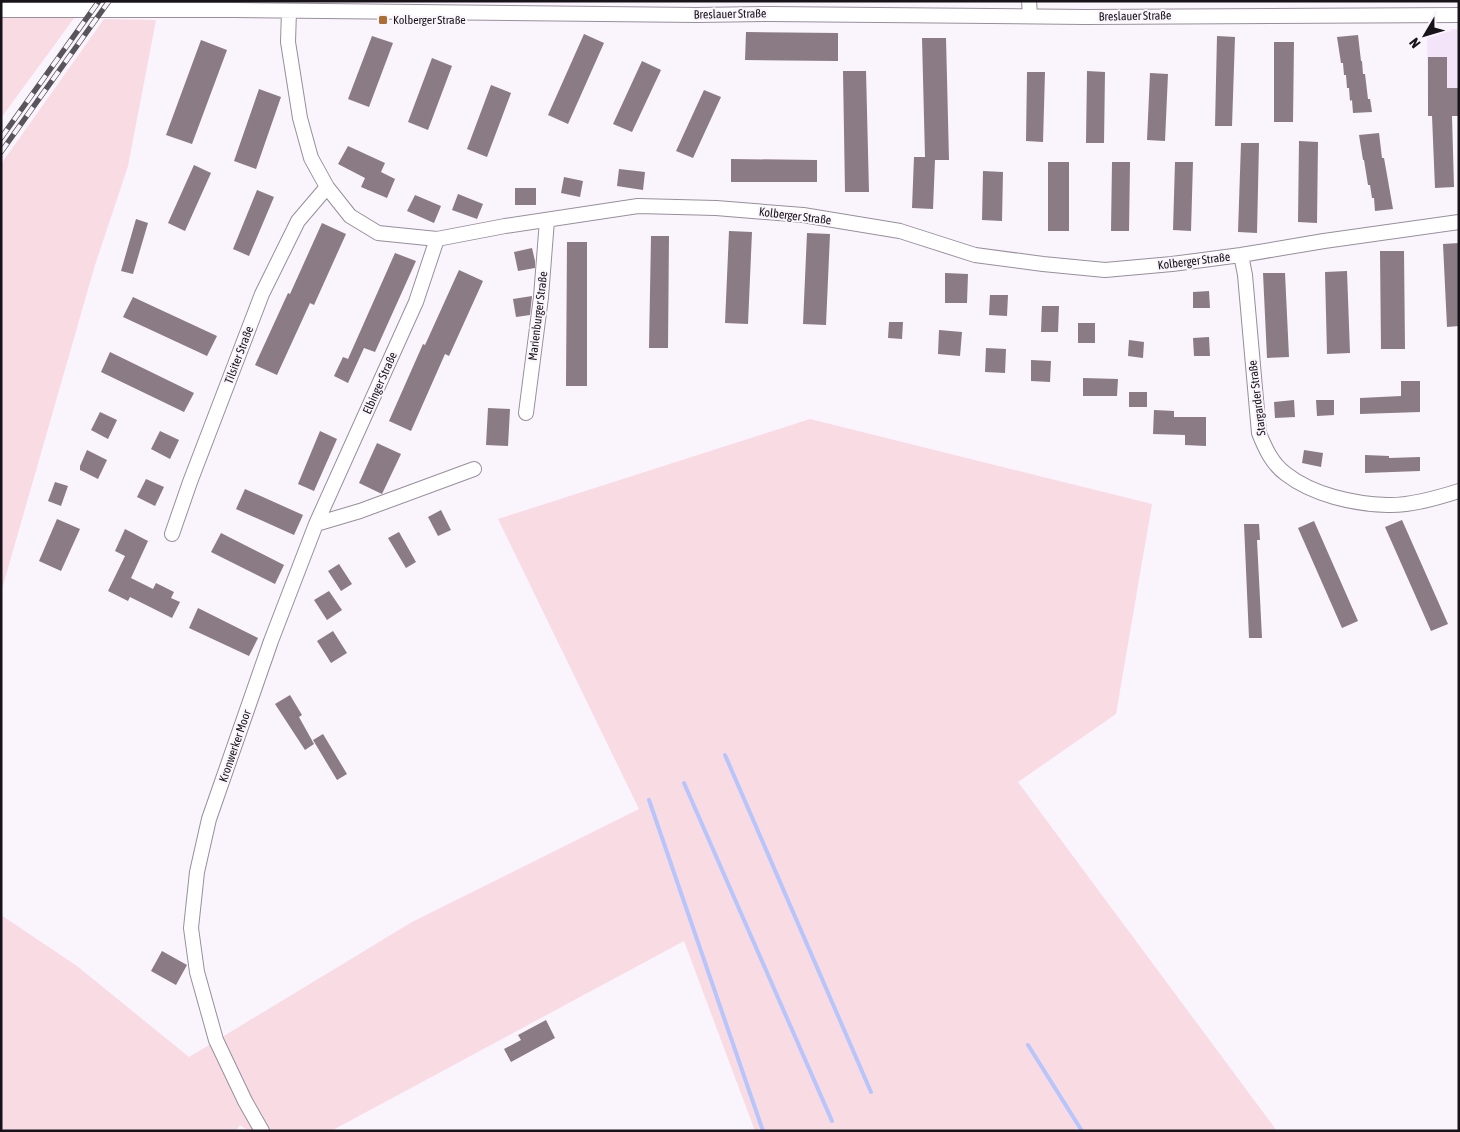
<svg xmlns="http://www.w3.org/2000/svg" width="1460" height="1132" viewBox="0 0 1460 1132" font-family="'Asap Condensed',sans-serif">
	<rect width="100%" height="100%" fill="#faf4fd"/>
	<!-- built -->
	<path fill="#f3e4fa" d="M1427 29H1459V116H1428Z"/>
	<!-- green -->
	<path fill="#f9dbe4" d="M1 10H80L1 118Z
		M104 19 156 20 128 166 95 265 2 589 1 164Z
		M810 419 1152 504 1116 714 1018 782 1277 1131H755L684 941 331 1131H249L240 1125 236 1131H1V915L77 966 189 1057 412 922 639 809 498 519Z"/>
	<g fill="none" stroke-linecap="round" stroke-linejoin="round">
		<!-- stream -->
		<path stroke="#b7c5fb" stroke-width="4" d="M725 755 871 1092
			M684 783 832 1121
			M649 800 763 1131
			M1028 1045 1082 1131"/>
	</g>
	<!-- building -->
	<path fill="#8a7b85" d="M746 32 838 33V61L745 60Z
		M584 34 604 43 568 124 548 115Z
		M1358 35 1361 61H1362L1363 74H1365L1368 99H1370L1372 112 1353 113 1352 100 1350 101 1349 88H1347L1346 75H1344L1343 63H1341L1337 37Z
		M372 36 393 43 369 107 348 99Z
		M1217 36 1235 37 1232 126H1215Z
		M922 38H946L949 160H935L933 209 912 208 914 157H925Z
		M201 40 227 50 192 144 166 135Z
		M1274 42H1294L1293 122H1274Z
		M1428 57H1447V88H1459V116H1452L1454 187 1435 188 1432 116H1428Z
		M432 58 452 66 428 130 408 122Z
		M642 61 661 70 632 132 613 124Z
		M843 71H866L869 192H845Z
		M1087 71 1105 72 1104 143H1086Z
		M1027 72H1045L1043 142 1026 141Z
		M1150 73 1168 74 1165 141 1147 140Z
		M491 85 511 93 487 157 467 149Z
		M259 89 281 97 256 169 234 161Z
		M704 90 721 97 693 158 676 151Z
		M1379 133 1382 158H1384L1393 209 1375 211 1374 198H1372L1370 185H1368L1364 160H1363L1359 135Z
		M1299 141 1318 142 1317 223 1298 222Z
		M1241 143H1259L1257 233 1238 232Z
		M348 146 385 163 381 172 395 179 387 198 361 187 365 178 338 164Z
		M731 159 817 160V182H731Z
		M1048 162H1069V231H1048Z
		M1112 162H1130L1129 231H1111Z
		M1175 162H1193L1191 231 1173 230Z
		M194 165 211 173 185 231 168 223Z
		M619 169 645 172 643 190 617 186Z
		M983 171 1003 172 1002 221 982 220Z
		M564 177 583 181 580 197 561 193Z
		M515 188H536V205H515Z
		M257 190 274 197 249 256 233 249Z
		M458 194 483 204 477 219 452 210Z
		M415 195 441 206 434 223 407 211Z
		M136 219 148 223 133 274 121 271Z
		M322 223 346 234 314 305 310 303 277 375 255 365 288 293 290 294Z
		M729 231 752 232 748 324 725 323Z
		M807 233 830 234 826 325 803 324Z
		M651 236H669L668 348H649Z
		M567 242H587V386H566Z
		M1459 243V326L1447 327 1443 244Z
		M532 248 535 261V268L518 271 514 252Z
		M1380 251H1404L1405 349H1381Z
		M395 253 416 261 375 352 364 348 348 383 334 376 343 357 348 359Z
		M459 270 483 281 449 356 445 354 411 431 389 421 423 344 425 345Z
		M1347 271 1350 353 1327 354 1325 272Z
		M945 273 968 274 967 303H945Z
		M1263 273H1285L1289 357 1267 358Z
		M1209 291 1210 308H1193V292Z
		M990 295H1008L1007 316 989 315Z
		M532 296 530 315 516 317 513 299Z
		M133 297 217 336 207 356 123 317Z
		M1042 306H1059L1058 332H1041Z
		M889 322H903L902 339 888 338Z
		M1078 323H1095V343H1078Z
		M939 330 962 332 960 356 938 354Z
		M1209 337 1210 356H1194L1193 338Z
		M1129 340 1144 342 1143 358 1128 356Z
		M986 348 1006 349 1005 373 985 372Z
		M110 352 194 393 184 412 101 372Z
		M1031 360 1051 361 1050 382 1031 381Z
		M1083 378 1118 379 1117 396H1083Z
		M1401 381H1420V412L1360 414V398L1401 396Z
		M1129 392H1147V407H1129Z
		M1294 400 1295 417 1275 418 1274 402Z
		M1316 400H1334V415L1317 416Z
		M488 408 510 409 508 446 486 445Z
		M1154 410 1174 411V417H1206V446L1185 445V435L1153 434Z
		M100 412 117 420 108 439 91 430Z
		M160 431 179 440 170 459 151 449Z
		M320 431 337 439 314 491 298 484Z
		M377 443 401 454 382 494 359 483Z
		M87 450 107 460 98 479 80 470V466Z
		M1304 450 1323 453 1321 467 1302 463Z
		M1365 455 1389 456V458L1420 457V471L1365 473Z
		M146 479 164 487 155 506 137 497Z
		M55 482 68 486 61 506 48 501Z
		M245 489 303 515 294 535 236 509Z
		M441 510 451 530 438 536 428 517Z
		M57 519 80 529 61 571 39 561Z
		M1402 520 1448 624 1431 631 1385 527Z
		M1314 521 1358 621 1342 628 1298 528Z
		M1244 524H1259L1260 540H1257L1262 638H1249Z
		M125 529 148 541 131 578 153 589 156 583 174 592 171 598 180 602 172 618 130 597 128 601 108 591 125 556 115 551Z
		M399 532 416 562 406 568 388 538Z
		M221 533 284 565 275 584 211 552Z
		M339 564 352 584 341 591 328 571Z
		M329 591 342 610 327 620 314 600Z
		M198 608 258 638 249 656 189 628Z
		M333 631 347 653 331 663 317 641Z
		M290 695 302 715 299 717 314 744 305 750 275 704Z
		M323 734 347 774 337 780 313 740Z
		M162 951 187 965 176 985 151 971Z
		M546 1020 555 1038 511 1062 504 1049 521 1040 518 1035Z"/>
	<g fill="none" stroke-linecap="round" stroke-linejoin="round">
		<defs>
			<path id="street" d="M1029 1 1030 16
				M1 10H234L696 15 769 14 1085 17 1459 15
				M289 11 288 42 300 118 311 158 327 187 350 216 378 233 437 239 505 226 638 206 716 208 803 215 900 231 975 255 1043 264 1105 270 1172 264 1241 255 1324 241 1459 222
				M1241 255 1245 275 1259 433C1265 448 1272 464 1286 474 1313 495 1354 504 1387 505 1410 506 1437 498 1459 491
				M526 413 541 297 547 220
				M316 524 360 511 474 469
				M172 534 190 482 262 294 298 221 327 187
				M262 1131 245 1101 216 1040 197 972 191 928 197 872 209 819 271 641 316 524 416 302 437 239"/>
		</defs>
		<!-- street casing -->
		<use href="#street" stroke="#988e9d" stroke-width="16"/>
		<!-- street -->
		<use href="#street" stroke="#fff" stroke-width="14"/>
		<defs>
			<path id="rail" d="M1 138 99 1
				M1 152 109 1"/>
		</defs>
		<!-- rail casing -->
		<use href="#rail" stroke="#59545b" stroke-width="5.5"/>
		<!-- rail -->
		<use href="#rail" stroke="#faf4fd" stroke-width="4" stroke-dasharray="11" stroke-linecap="butt"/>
	</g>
	<!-- markers -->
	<rect fill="#ad6d35" stroke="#faf4fd" stroke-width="2" x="378" y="15" width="10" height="10" rx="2.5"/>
	<g text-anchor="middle" stroke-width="4" stroke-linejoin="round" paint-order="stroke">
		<!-- street labels -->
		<g font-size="12" fill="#171319" stroke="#faf4fd">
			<text transform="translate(730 14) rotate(-1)" y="4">Breslauer Straße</text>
			<text transform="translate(1135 16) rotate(-1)" y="4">Breslauer Straße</text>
			<text transform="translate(795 216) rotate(7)" y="4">Kolberger Straße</text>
			<text transform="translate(1194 261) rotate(-7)" y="4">Kolberger Straße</text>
			<text transform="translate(538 316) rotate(-83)" y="4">Marienburger Straße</text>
			<text transform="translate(239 355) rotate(-69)" y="4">Tilsiter Straße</text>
			<text transform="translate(380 383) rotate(-66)" y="4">Elbinger Straße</text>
			<text transform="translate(1257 398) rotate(-97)" y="4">Stargarder Straße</text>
			<text transform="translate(235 746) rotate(-71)" y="4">Kronwerker Moor</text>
		</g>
		<!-- poi labels -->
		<g font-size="12" fill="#171319" stroke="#faf4fd" text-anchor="start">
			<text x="393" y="24">Kolberger Straße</text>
		</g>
	</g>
	<!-- border -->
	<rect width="1460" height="1132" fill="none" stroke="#171319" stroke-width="5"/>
	<!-- north arrow -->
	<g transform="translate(1425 35) rotate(232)" stroke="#faf4fd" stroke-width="4" paint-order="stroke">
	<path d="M0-4L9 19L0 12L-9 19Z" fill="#171319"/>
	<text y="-8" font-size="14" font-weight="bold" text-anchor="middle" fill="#171319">N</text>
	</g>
</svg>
